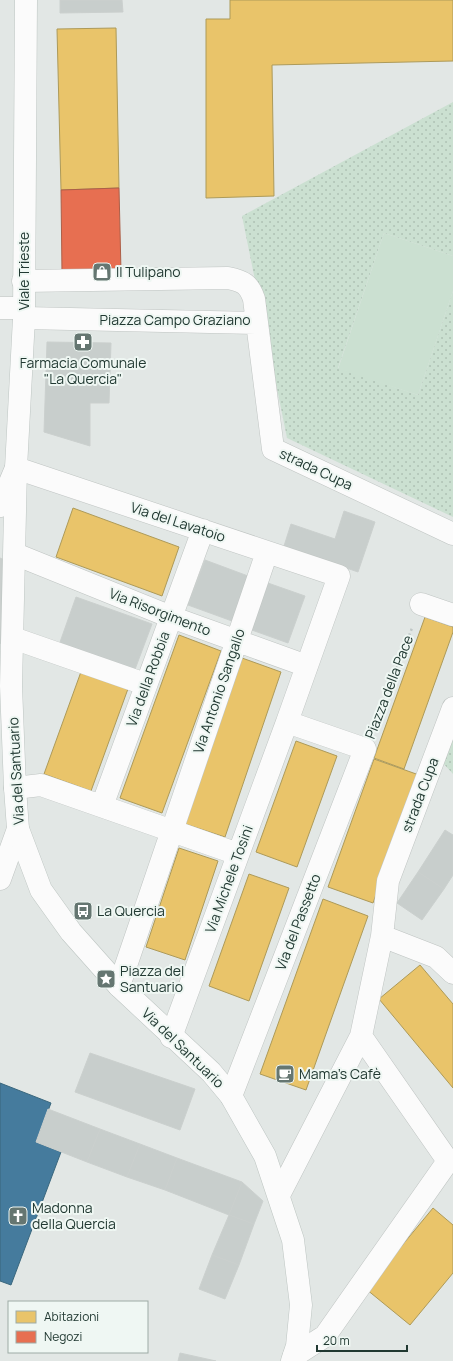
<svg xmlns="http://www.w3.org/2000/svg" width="453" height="1361" viewBox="0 0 453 1361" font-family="Manrope,sans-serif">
	<defs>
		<pattern id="park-dots" width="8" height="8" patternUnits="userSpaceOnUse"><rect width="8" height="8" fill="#cbe0d1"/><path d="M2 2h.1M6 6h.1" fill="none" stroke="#aec1b4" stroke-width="1.8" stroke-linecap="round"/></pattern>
	</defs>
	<rect width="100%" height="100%" fill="#e2e7e5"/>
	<!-- park -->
	<path fill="url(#park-dots)" d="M453 102V256L384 233 338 368 418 395 453 291V517L287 438 242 216Z
		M453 732V774L442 762Z"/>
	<!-- pitch -->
	<path fill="#cbe0d1" d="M384 233 453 256V291L418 395 338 369Z"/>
	<!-- homes -->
	<path fill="#e9c46a" stroke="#ad9a59" d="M230 0H453V61L272 65 274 196 206 198V19H230Z
		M116 28 119 188 61 190 57 29Z
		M73 508 179 547 162 596 56 557Z
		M425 617 453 627V632L404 769 374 758Z
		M179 635 221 651 162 813 120 798Z
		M242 658 281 672 225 837 185 824Z
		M82 669 129 686 91 791 44 774Z
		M296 741 337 756 297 867 256 852Z
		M374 759 419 775 373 903 328 887Z
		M179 848 218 861 185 960 146 947Z
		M249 874 289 888 249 1001 209 986Z
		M323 899 368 916 306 1090 260 1074Z
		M420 965 453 1004V1088L379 999Z
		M433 1208 453 1225V1273L410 1325 366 1289Z"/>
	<!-- shops -->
	<path fill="#e76f51" stroke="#ac5f48" d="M119 188 121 272 62 273 61 190Z"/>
	<!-- public -->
	<path fill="#457b9d" stroke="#3a677d" d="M0 1083 51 1103 36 1142 61 1152 11 1285 0 1281Z"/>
	<!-- building -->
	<path fill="#c8cecc" stroke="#cbd0ce" d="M60 0H122L123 12 60 13Z
		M47 342 111 343 109 403H90V446L44 432Z
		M344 511 375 522 358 572 284 546 291 524 335 539Z
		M0 558 7 561 4 633 0 644Z
		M205 560 248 576 232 621 188 605Z
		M265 582 305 596 288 643 249 629Z
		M76 597 152 624 134 672 59 645Z
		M445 830 453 835V875L444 889 418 872Z
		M418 872 444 889 422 920 397 903Z
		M90 1053 195 1089 180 1130 75 1092Z
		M48 1109 100 1129 87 1162 36 1142Z
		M100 1129 140 1144 127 1177 87 1162Z
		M140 1144 177 1158 165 1190 127 1177Z
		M177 1158 242 1182 229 1215 165 1190Z
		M242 1182 263 1201 254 1224 229 1215Z
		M229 1215 254 1224 239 1265 212 1255Z
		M212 1255 239 1265 225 1299 199 1289Z
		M180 1353 216 1361H178Z"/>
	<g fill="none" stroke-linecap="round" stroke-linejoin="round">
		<defs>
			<path id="minor" d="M23 281 228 278C243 281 249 284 254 299L273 449 453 534
				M0 308H23
				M24 318 256 323
				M0 506 16 468 339 576 287 722 365 749 231 1096
				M15 554 171 617 307 666
				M421 604 453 615
				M13 638 145 684
				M15 788 41 785 238 854
				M102 806 203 530
				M0 879 18 829
				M382 936 436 957 453 973
				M119 986 267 552
				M171 1037 287 722
				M279 1195 361 1036 382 936 388 881 453 708
				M294 1356 325 1336 448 1161 361 1036"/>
			<path id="secondary" d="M26 0 24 318 16 468 11 686 15 788 18 829 41 890 71 932 119 986 211 1072 231 1096 265 1156 293 1240 301 1305 297 1346 292 1361"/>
		</defs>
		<!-- minor casing -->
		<use href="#minor" stroke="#bfc4c2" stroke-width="23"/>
		<!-- secondary casing -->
		<use href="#secondary" stroke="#bdc5c2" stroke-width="23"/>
		<!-- path -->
		<path stroke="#bfc7c5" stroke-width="2.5" stroke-dasharray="2 3" stroke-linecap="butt" d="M375 724 412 628"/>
		<!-- minor -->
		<use href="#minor" stroke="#fbfbfb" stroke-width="22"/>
		<!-- secondary -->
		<use href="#secondary" stroke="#fbfbfb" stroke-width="22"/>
	</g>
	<!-- icons -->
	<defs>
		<symbol id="shop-square" viewBox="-11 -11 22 22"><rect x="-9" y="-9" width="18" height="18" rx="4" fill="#657671" stroke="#eff7f3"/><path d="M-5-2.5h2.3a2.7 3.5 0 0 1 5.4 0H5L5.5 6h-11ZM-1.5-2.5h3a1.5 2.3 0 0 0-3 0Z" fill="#fff"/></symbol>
		<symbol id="pharmacy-square" viewBox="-11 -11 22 22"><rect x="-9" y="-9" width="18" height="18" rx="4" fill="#657671" stroke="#eff7f3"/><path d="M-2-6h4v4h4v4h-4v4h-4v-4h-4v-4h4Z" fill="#fff"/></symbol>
		<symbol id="bus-square" viewBox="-11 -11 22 22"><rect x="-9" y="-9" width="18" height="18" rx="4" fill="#657671" stroke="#eff7f3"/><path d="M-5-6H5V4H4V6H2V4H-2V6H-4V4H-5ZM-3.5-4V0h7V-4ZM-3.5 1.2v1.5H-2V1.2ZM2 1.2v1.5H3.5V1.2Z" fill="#fff"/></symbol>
		<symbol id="sight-square" viewBox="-11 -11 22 22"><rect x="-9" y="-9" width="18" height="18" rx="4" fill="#657671" stroke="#eff7f3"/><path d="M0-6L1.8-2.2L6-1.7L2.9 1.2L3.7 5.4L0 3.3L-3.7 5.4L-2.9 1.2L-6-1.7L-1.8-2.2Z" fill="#fff"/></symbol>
		<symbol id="cafe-square" viewBox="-11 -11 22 22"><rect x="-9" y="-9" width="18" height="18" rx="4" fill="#657671" stroke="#eff7f3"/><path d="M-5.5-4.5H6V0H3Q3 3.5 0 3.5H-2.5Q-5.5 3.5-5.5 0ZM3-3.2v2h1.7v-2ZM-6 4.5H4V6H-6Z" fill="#fff"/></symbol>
		<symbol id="church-square" viewBox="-11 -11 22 22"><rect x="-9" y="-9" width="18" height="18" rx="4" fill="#657671" stroke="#eff7f3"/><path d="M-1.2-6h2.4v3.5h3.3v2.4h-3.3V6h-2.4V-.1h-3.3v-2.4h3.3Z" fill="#fff"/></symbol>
	</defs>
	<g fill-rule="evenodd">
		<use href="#shop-square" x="91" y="261" width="22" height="22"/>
		<use href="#pharmacy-square" x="72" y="331" width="22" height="22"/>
		<use href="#bus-square" x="72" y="900" width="22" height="22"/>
		<use href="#sight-square" x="95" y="968" width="22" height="22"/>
		<use href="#cafe-square" x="274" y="1063" width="22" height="22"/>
		<use href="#church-square" x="7" y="1205" width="22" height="22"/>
	</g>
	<g text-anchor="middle" stroke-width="4" stroke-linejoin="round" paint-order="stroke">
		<!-- street labels -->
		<g font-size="14" fill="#213932" stroke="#eff7f3">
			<text transform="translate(24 271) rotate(-90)" y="5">Viale Trieste</text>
			<text x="175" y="325">Piazza Campo Graziano</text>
			<text transform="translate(316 469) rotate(25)" y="5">strada Cupa</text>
			<text transform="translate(178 522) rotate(18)" y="5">Via del Lavatoio</text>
			<text transform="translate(160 612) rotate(21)" y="5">Via Risorgimento</text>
			<text transform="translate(148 679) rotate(-70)" y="5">Via della Robbia</text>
			<text transform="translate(389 687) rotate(-69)" y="5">Piazza della Pace</text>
			<text transform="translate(219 691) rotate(-71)" y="5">Via Antonio Sangallo</text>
			<text transform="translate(16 771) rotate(-93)" y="5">Via del Santuario</text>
			<text transform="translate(420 795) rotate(-69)" y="5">strada Cupa</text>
			<text transform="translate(229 879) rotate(-70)" y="5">Via Michele Tosini</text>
			<text transform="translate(298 922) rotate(-69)" y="5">Via del Passetto</text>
			<text transform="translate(183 1048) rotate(44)" y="5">Via del Santuario</text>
		</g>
		<!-- poi labels -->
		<g font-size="14" fill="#213932" stroke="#eff7f3" text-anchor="start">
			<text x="116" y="277">Il Tulipano</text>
			<text x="83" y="368" text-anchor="middle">Farmacia Comunale<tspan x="83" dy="16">"La Quercia"</tspan></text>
			<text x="97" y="916">La Quercia</text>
			<text x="120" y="976">Piazza del<tspan x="120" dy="16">Santuario</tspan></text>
			<text x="299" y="1079">Mama’s Cafè</text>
			<text x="32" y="1213">Madonna<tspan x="32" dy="16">della Quercia</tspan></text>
		</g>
	</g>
	<!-- legend -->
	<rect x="8" y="1301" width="140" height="52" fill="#eff7f3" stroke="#9daba6"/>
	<rect x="16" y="1311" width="20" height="12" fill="#e9c46a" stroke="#9daba6"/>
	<text x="44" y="1321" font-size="12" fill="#213932">Abitazioni</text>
	<rect x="16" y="1331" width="20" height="12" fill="#e76f51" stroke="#9daba6"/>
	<text x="44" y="1341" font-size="12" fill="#213932">Negozi</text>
	<!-- scale -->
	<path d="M317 1345v6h90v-6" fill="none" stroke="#213932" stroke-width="2"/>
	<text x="323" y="1345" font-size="12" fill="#213932" stroke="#eff7f3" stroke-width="3" paint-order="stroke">20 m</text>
</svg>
